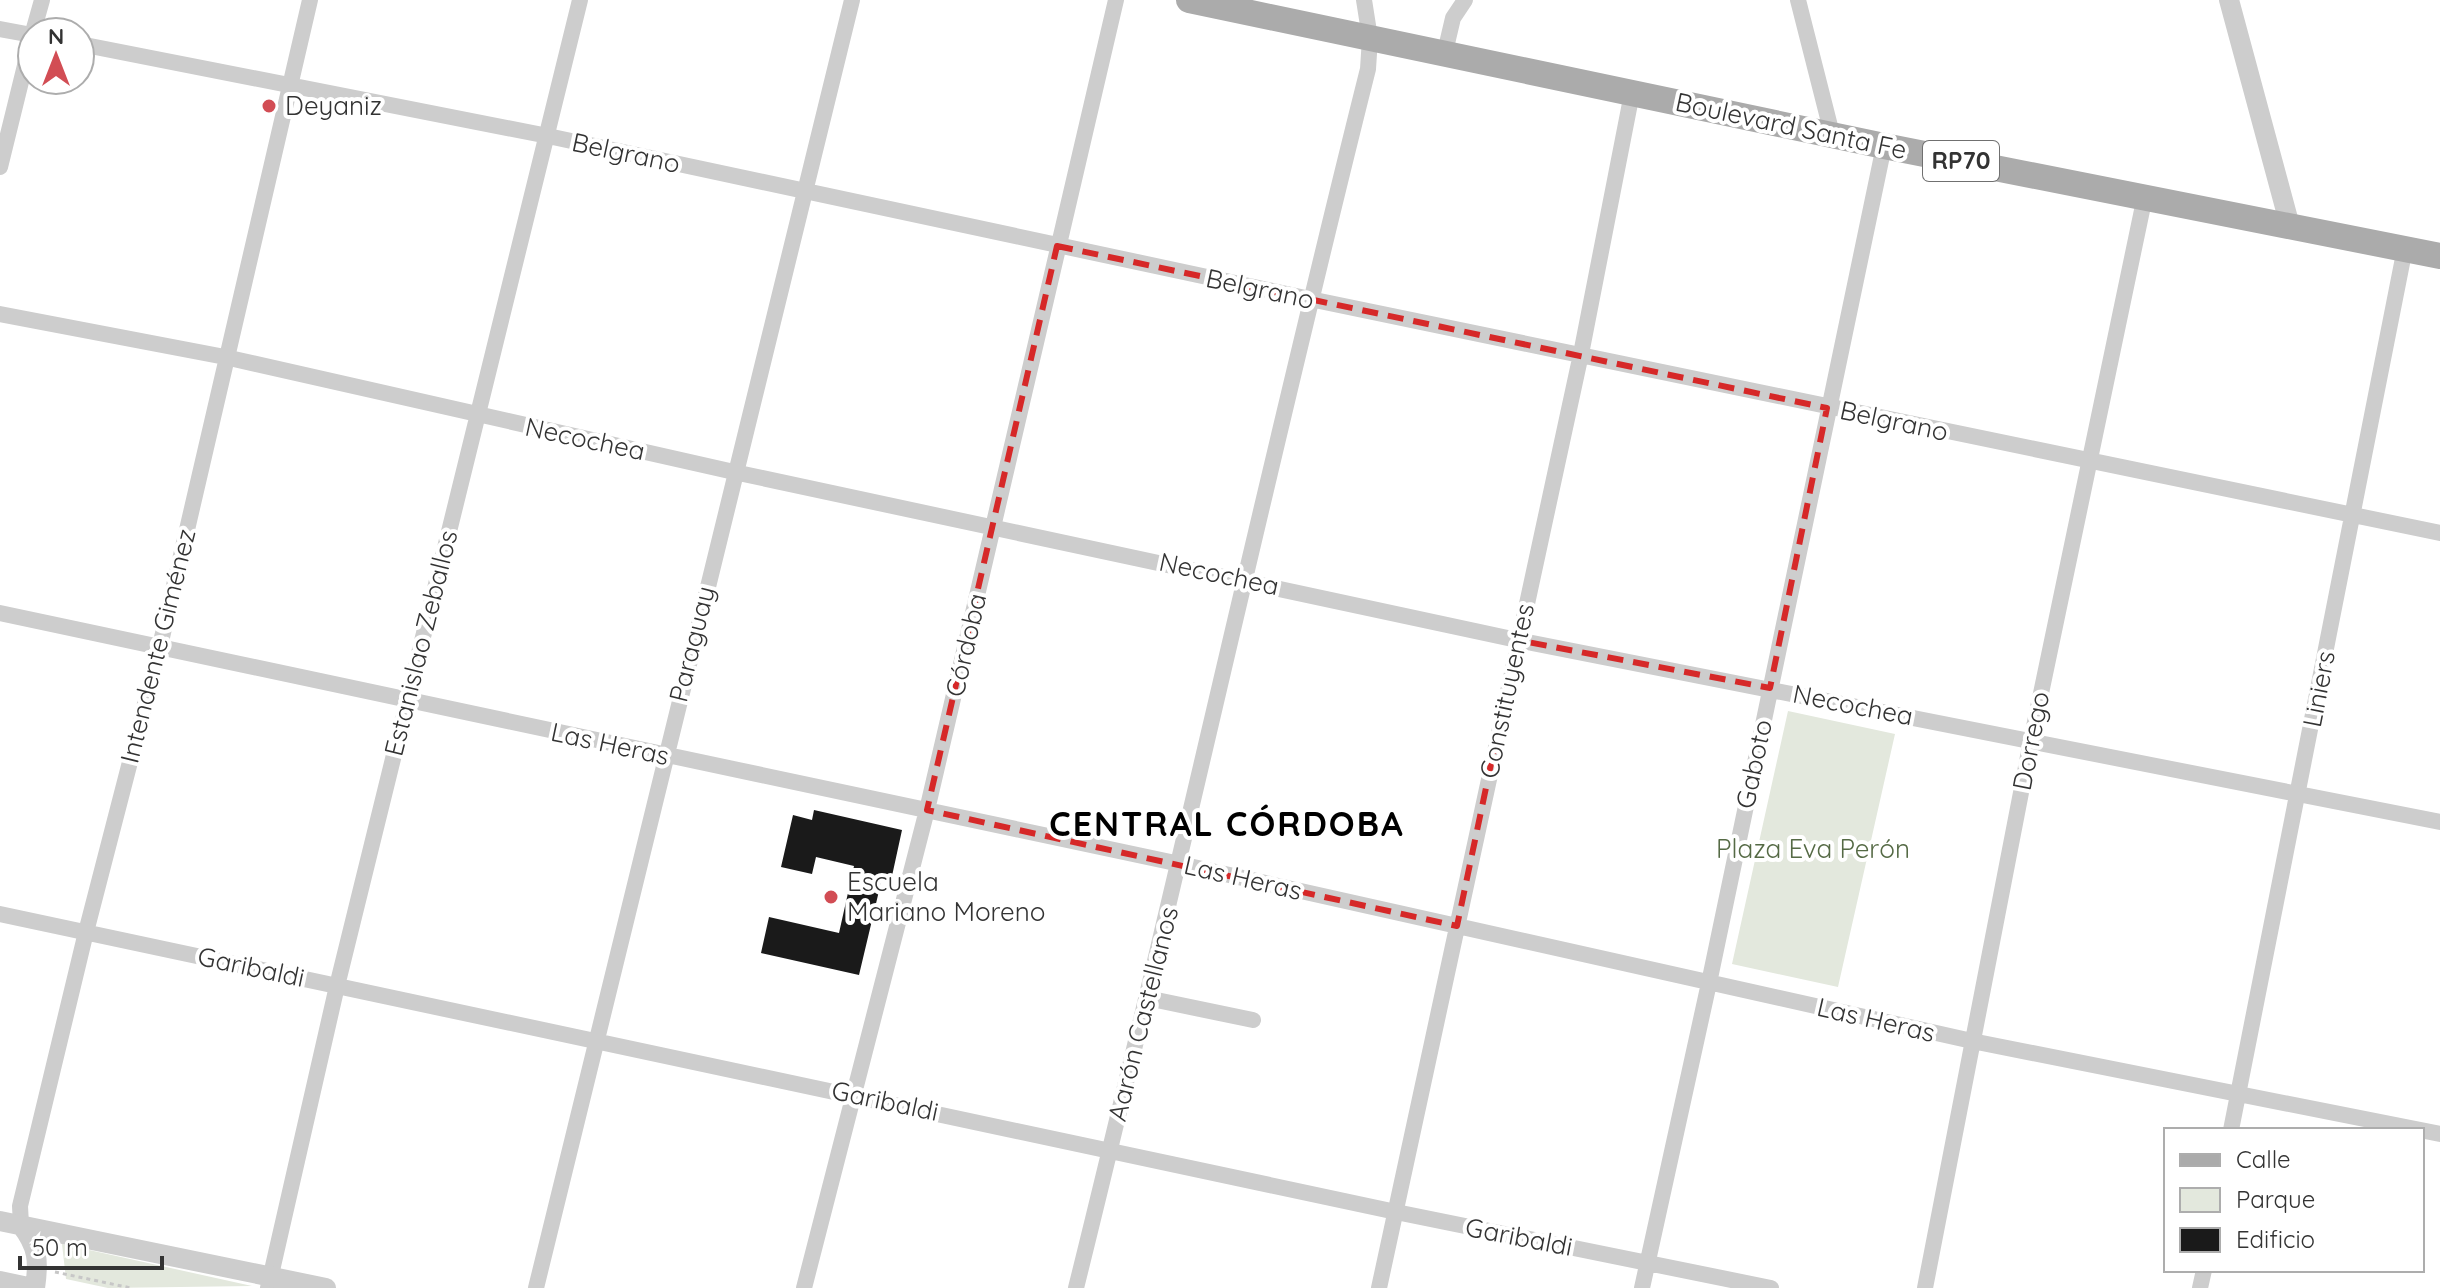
<svg xmlns="http://www.w3.org/2000/svg" width="2440" height="1288" viewBox="0 0 2440 1288" font-family="Quicksand,sans-serif">
	<rect width="100%" height="100%" fill="#fff"/>
	<!-- green -->
	<path fill="#e3e8dd" d="M1788 711 1895 734 1838 987 1732 964Z
		M62 1244 252 1286 108 1288 66 1279Z"/>
	<!-- building -->
	<path fill="#1a1a1a" d="M814 810 902 830 892 876 883 874 859 975 761 953 769 917 839 933 854 866 816 857 812 874 781 867 793 815 812 820Z"/>
	<g fill="none" stroke-linecap="round" stroke-linejoin="round">
		<!-- path -->
		<path stroke="#c7c7c7" stroke-width="3" stroke-dasharray="4 4" stroke-linecap="butt" d="M55 1272 131 1288"/>
		<!-- minor -->
		<path stroke="#cdcdcd" stroke-width="16" d="M1798 0 1832 134
			M0 29 32 35
			M33 32 42 0
			M80 44 548 136 1310 299 2440 533
			M1445 52 1453 18 1465 0
			M0 167 32 37
			M0 314 225 357 734 472 1517 640 2440 822
			M0 613 1180 864 1972 1041 2440 1134
			M0 914 1396 1212 1771 1288
			M1147 998 1253 1020
			M2231 1130 2405 248
			M21 1225 20 1206 86 932 160 646 310 0
			M268 1288 337 986 580 0
			M536 1288 852 0
			M804 1288 927 810 1116 0
			M1076 1288C1177 882 1266 474 1368 69L1370 38 1364 0
			M1379 1288 1581 354 1632 93
			M1642 1288 1709 983 1884 146
			M1925 1288 2031 741 2145 196
			M2200 1288 2204 1270"/>
		<!-- tertiary -->
		<path stroke="#cdcdcd" stroke-width="20" d="M2229 0 2290 226
			M0 1221 326 1288
			M21 1225C38 1247 39 1261 35 1288
			M0 1281 33 1288"/>
		<!-- primary -->
		<path stroke="#ababab" stroke-width="26" d="M1189 0 1884 146 2440 256"/>
	</g>
	<!-- marked area -->
	<path fill="none" stroke="#d62828" stroke-width="6" stroke-dasharray="16 10" stroke-linejoin="round" d="M1057 246 1827 408 1770 688 1517 640 1457 926 927 810Z"/>
	<!-- markers -->
	<g fill="#d24d54" stroke="#fff" stroke-width="3">
		<circle cx="269" cy="106" r="8"/>
		<circle cx="831" cy="897" r="8"/>
	</g>
	<g text-anchor="middle" stroke-width="8" stroke-linejoin="round" paint-order="stroke">
		<!-- shield labels -->
		<rect fill="#fff" stroke="#707070" stroke-width="2" x="1923" y="141" width="76" height="40" rx="6"/>
		<g font-size="24" font-weight="bold" fill="#333">
			<text x="1961" y="169">RP70</text>
		</g>
		<!-- poi labels -->
		<g font-size="26" fill="#333" stroke="#fff" text-anchor="start">
			<text x="285" y="115">Deyaniz</text>
			<text x="847" y="891">Escuela<tspan x="847" dy="30">Mariano Moreno</tspan></text>
		</g>
		<!-- street labels -->
		<g font-size="26" fill="#333" stroke="#fff">
			<text transform="translate(1791 126) rotate(12)" y="9">Boulevard Santa Fe</text>
			<text transform="translate(626 153) rotate(12)" y="9">Belgrano</text>
			<text transform="translate(1260 289) rotate(12)" y="9">Belgrano</text>
			<text transform="translate(1894 421) rotate(12)" y="9">Belgrano</text>
			<text transform="translate(585 439) rotate(12)" y="9">Necochea</text>
			<text transform="translate(1219 574) rotate(12)" y="9">Necochea</text>
			<text transform="translate(421 643) rotate(-76)" y="9">Estanislao Zeballos</text>
			<text transform="translate(692 644) rotate(-76)" y="9">Paraguay</text>
			<text transform="translate(966 645) rotate(-77)" y="9">Córdoba</text>
			<text transform="translate(158 646) rotate(-76)" y="9">Intendente Giménez</text>
			<text transform="translate(2319 689) rotate(-79)" y="9">Liniers</text>
			<text transform="translate(1507 691) rotate(-78)" y="9">Constituyentes</text>
			<text transform="translate(1853 705) rotate(11)" y="9">Necochea</text>
			<text transform="translate(2031 741) rotate(-79)" y="9">Dorrego</text>
			<text transform="translate(610 744) rotate(12)" y="9">Las Heras</text>
			<text transform="translate(1754 764) rotate(-78)" y="9">Gaboto</text>
			<text transform="translate(1243 878) rotate(13)" y="9">Las Heras</text>
			<text transform="translate(251 967) rotate(12)" y="9">Garibaldi</text>
			<text transform="translate(1143 1014) rotate(-76)" y="9">Aarón Castellanos</text>
			<text transform="translate(1876 1020) rotate(13)" y="9">Las Heras</text>
			<text transform="translate(885 1101) rotate(12)" y="9">Garibaldi</text>
			<text transform="translate(1519 1237) rotate(11)" y="9">Garibaldi</text>
		</g>
		<!-- park labels -->
		<g font-size="26" fill="#556a45" stroke="#fff">
			<text x="1813" y="858">Plaza Eva Perón</text>
		</g>
		<!-- district labels -->
		<g font-size="34" font-weight="bold" letter-spacing="2" fill="#000" stroke="#fff">
			<text x="1227" y="836">CENTRAL CÓRDOBA</text>
		</g>
	</g>
	<!-- legend -->
	<rect x="2164" y="1128" width="260" height="144" fill="#ffffff" stroke="#adadad" stroke-width="2"/>
	<rect x="2180" y="1154" width="40" height="12" fill="#ababab" stroke="#adadad" stroke-width="2"/>
	<text x="2236" y="1168" font-size="24" fill="#333333">Calle</text>
	<rect x="2180" y="1188" width="40" height="24" fill="#e3e8dd" stroke="#adadad" stroke-width="2"/>
	<text x="2236" y="1208" font-size="24" fill="#333333">Parque</text>
	<rect x="2180" y="1228" width="40" height="24" fill="#1a1a1a" stroke="#adadad" stroke-width="2"/>
	<text x="2236" y="1248" font-size="24" fill="#333333">Edificio</text>
	<!-- north arrow -->
	<g transform="translate(56 56)"><circle r="38" fill="#ffffff" stroke="#adadad" stroke-width="2"/>
	<path d="M0-6L14 30L0 20L-14 30Z" fill="#d24d54"/>
	<text y="-12" font-size="22" font-weight="bold" text-anchor="middle" fill="#333333">N</text>
	</g>
	<!-- scale -->
	<path d="M20 1256v12h142v-12" fill="none" stroke="#333333" stroke-width="4"/>
	<text x="32" y="1256" font-size="24" fill="#333333" stroke="#ffffff" stroke-width="6" paint-order="stroke">50 m</text>
</svg>
